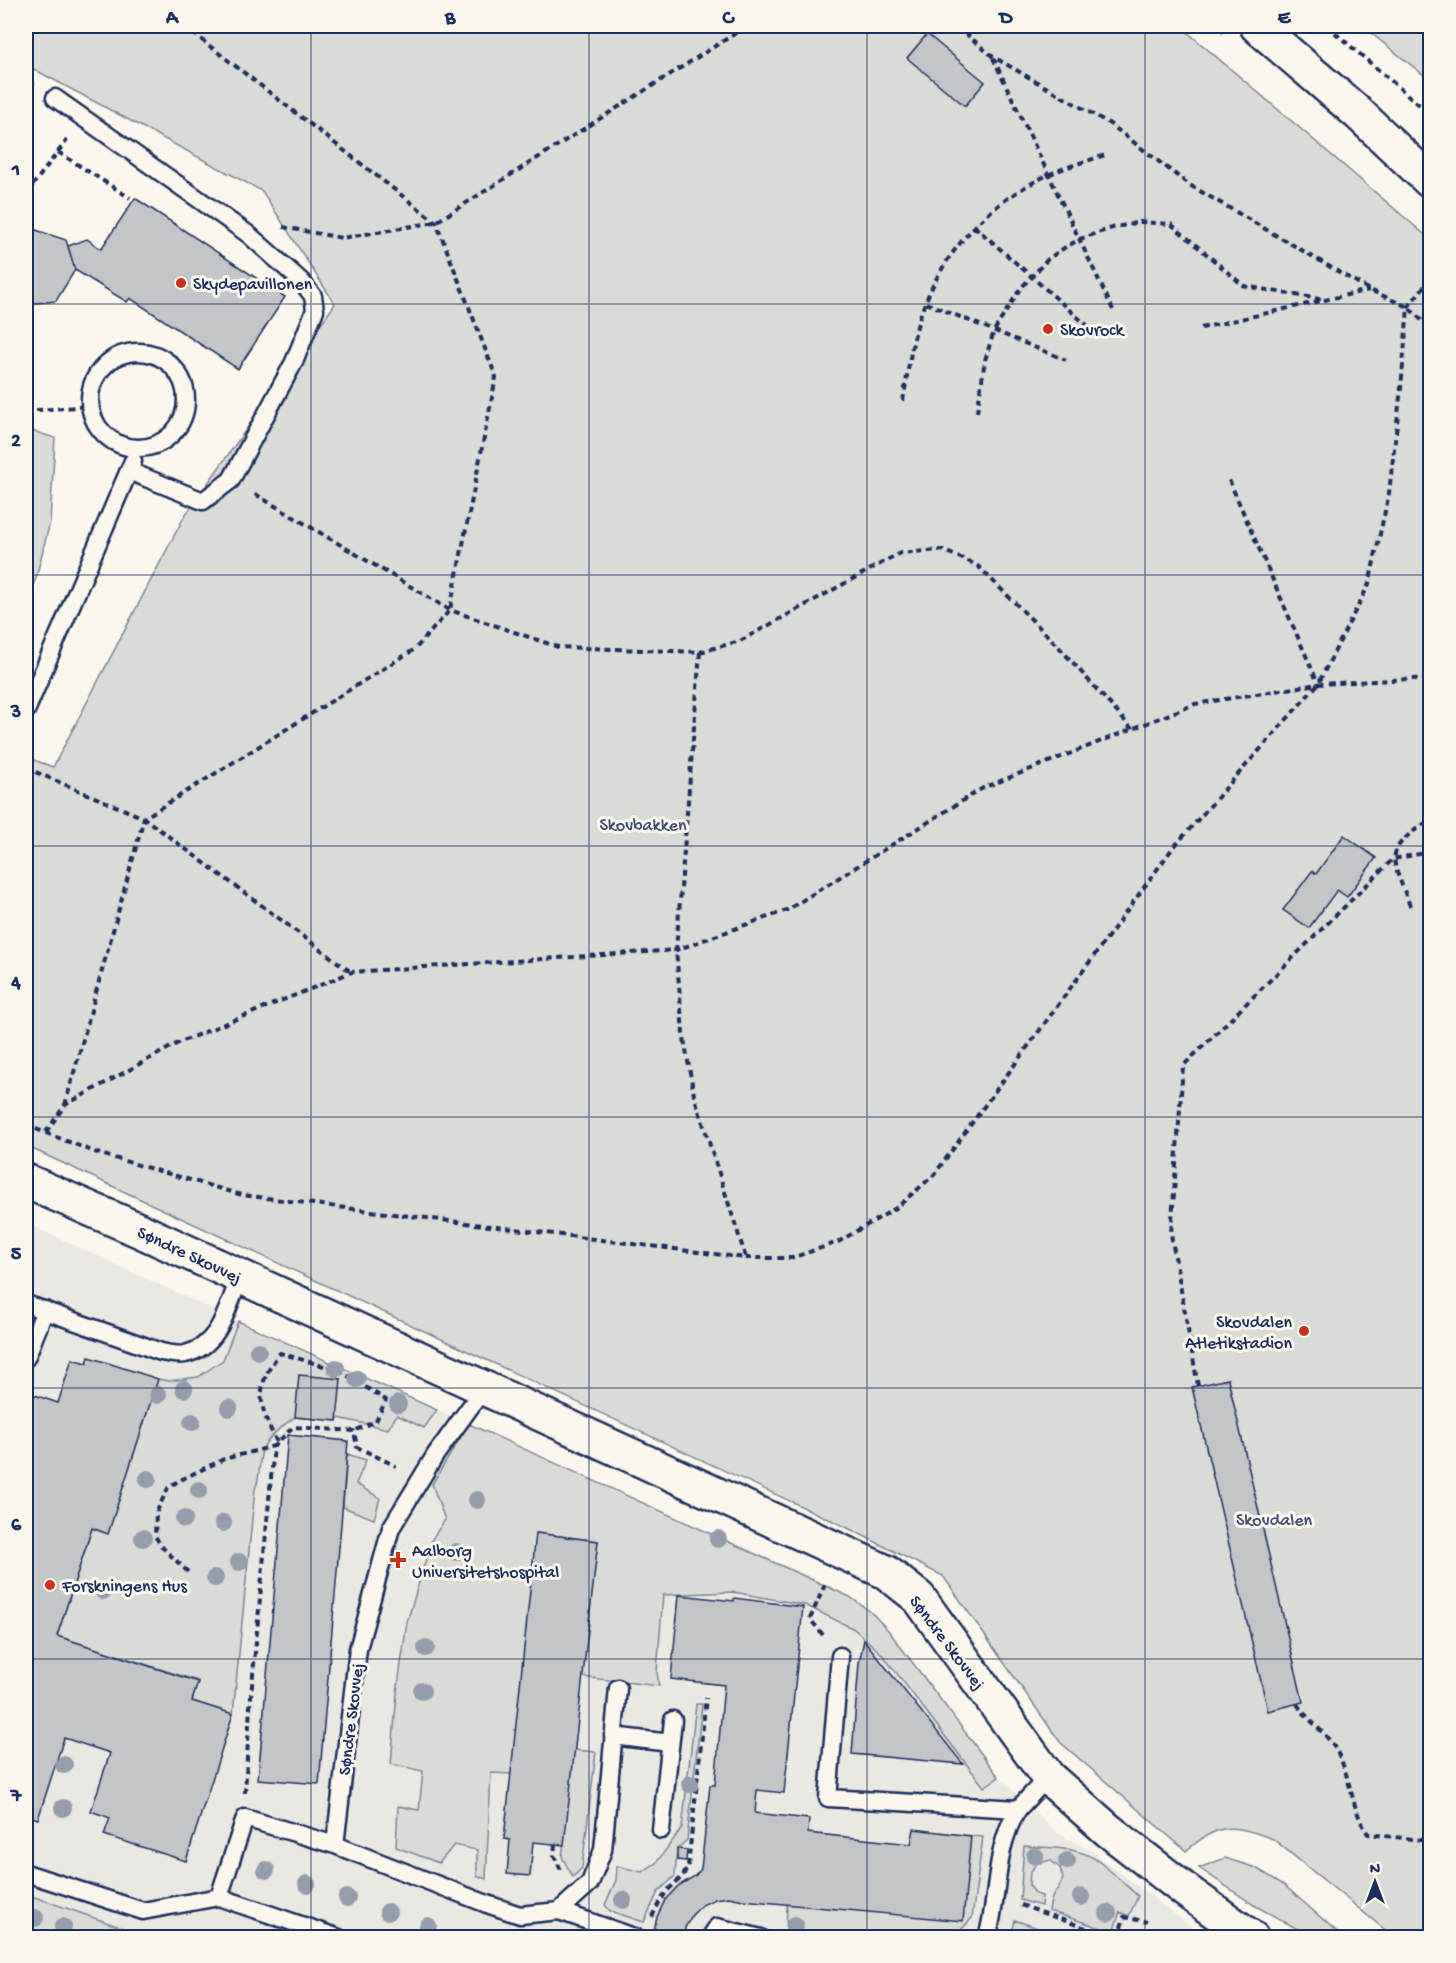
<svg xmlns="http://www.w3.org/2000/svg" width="1456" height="1963" viewBox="0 0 1456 1963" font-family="'Gochi Hand',sans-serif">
	<rect width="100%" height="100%" fill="#fbf7ec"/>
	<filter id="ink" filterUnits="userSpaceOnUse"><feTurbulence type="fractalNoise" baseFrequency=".0167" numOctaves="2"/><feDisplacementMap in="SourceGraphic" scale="12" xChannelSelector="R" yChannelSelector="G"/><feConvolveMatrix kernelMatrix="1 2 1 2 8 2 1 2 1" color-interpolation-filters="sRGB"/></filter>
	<g filter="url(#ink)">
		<!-- built -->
		<path fill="#eae8e2" d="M26 1223 238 1321 826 1584 850 1597 871 1612 888 1630 999 1777 1057 1833 1088 1849 1205 1937 26 1938Z"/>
		<!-- green -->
		<path fill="#dadad7" stroke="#7a849a" stroke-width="1.5" d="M26 26H1180L1430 239V1937H1394L1273 1839C1233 1824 1219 1822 1186 1851L1060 1742 943 1576 848 1528 26 1146V757L53 767 184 517 335 304 262 191 26 65Z
			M1362 26H1430V80Z
			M26 429 55 438 50 522 36 578 26 602Z
			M238 1321 437 1410 424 1428 397 1415 388 1429 338 1418 337 1421 295 1417C283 1426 267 1437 262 1451 258 1463 261 1476 255 1489L233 1714 192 1701 198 1681 57 1636 92 1528 108 1533 158 1379 169 1381 198 1377 223 1360Z
			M469 1424 850 1597 871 1612 888 1630 999 1777 984 1787 882 1654 854 1629 805 1605 733 1592 663 1595 657 1672 659 1686 582 1677 598 1541 537 1533 512 1774 491 1773 486 1879 477 1876V1850L454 1845 439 1863 396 1847 398 1806 419 1810 423 1771 391 1764 397 1692 407 1622 432 1539 445 1520 432 1484Z
			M347 1454 366 1460 356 1484 380 1498 374 1519 343 1507Z
			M696 1704H702L687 1840 677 1849 675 1876 658 1892 644 1922 610 1911 605 1905 616 1880 617 1866 642 1872 656 1863 682 1828Z
			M574 1750 596 1752 582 1868 573 1877 562 1857Z
			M971 1836 983 1837 972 1918 960 1931 942 1935H786L787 1903Z
			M1024 1846C1048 1848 1078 1846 1098 1861 1112 1871 1125 1885 1138 1896L1129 1916 1120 1912 1113 1932 1049 1911C1051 1893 1056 1894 1063 1879L1060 1868 1050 1860 1036 1864 1030 1873 1029 1885 1036 1894 1042 1896 1041 1906 1020 1900Z
			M1225 1858 1256 1868 1284 1885 1343 1937H1312L1254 1905 1199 1868Z
			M26 1894 146 1936V1937H26Z
			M1015 1920 1063 1937H1011Z"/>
		<!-- building -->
		<path fill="#c3c5c9" stroke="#1b2f5e" stroke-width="1.5" d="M927 34 985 82 965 106 907 58Z
			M135 198 285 297 238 369 130 298 127 302 75 270 68 246 87 239 101 249Z
			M30 228 66 240 75 270 56 301 26 304V231Z
			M1344 835 1376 858 1347 897 1337 890 1309 928 1283 910 1312 871 1316 874Z
			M89 1357 158 1379 108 1534 92 1528 57 1636 198 1682 192 1701 233 1714 186 1861 104 1835 110 1818 91 1811 110 1753 64 1738 38 1819 26 1815V1392L58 1403 72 1359 87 1363Z
			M299 1375 341 1379 337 1421 295 1417Z
			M1228 1379 1303 1702 1268 1711 1192 1387Z
			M288 1435 348 1441 319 1784 258 1779Z
			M536 1533 598 1541 564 1845 533 1842 530 1876 507 1874 510 1840 504 1839Z
			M679 1595 734 1601V1598L803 1607 784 1793 757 1790 755 1813 809 1819 808 1833 911 1844 914 1829 971 1836 963 1921 743 1900 729 1897 715 1899 702 1905 692 1915 685 1928 684 1938 653 1936 657 1917 665 1900 678 1886 695 1876 701 1869 710 1785H715L724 1685 671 1679Z
			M864 1640 963 1764 852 1754 859 1663Z
			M677 1849 687 1850 686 1861 677 1860Z
			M1079 1929 1101 1938H1076Z"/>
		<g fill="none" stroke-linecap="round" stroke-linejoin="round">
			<defs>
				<path id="lane" d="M55 98 248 234 301 281 313 296 315 310 294 362 231 480 203 501 129 471
					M90 400a48 48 0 1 1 96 0a48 48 0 1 1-96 0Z
					M26 711 133 461
					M26 1304 161 1352C168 1353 178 1356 185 1354 220 1347 228 1305 240 1277
					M26 1358 45 1310
					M484 1388 436 1454 391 1528 358 1649 335 1845 487 1904 520 1915 559 1911 590 1883 603 1850 618 1688
					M840 1656 828 1798 1018 1809 1048 1777
					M613 1736 670 1743
					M661 1830 673 1720
					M335 1845 245 1818 219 1897 339 1938
					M26 1873 143 1911 219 1897
					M559 1911 637 1938
					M710 1938 717 1927 761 1938
					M987 1938C1000 1892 993 1851 1018 1809"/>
				<path id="street" d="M26 1181 141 1231 886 1572 919 1598 1048 1777 1108 1830 1185 1890 1252 1938"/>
				<path id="secondary" d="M1257 26 1358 113 1430 181"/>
			</defs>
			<!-- lane casing -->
			<use href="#lane" stroke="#1b2f5e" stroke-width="21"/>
			<!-- street casing -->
			<use href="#street" stroke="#1b2f5e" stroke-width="38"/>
			<!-- secondary casing -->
			<use href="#secondary" stroke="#1b2f5e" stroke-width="38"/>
			<!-- path -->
			<path stroke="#1b2f5e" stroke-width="4" stroke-dasharray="6 4.5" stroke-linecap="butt" d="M957 26 992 56 1110 124 1188 184 1370 290 1408 307 1430 328
				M1214 26 1223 33
				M1327 26 1430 114
				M993 58 1114 312
				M26 78 35 84
				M58 152 130 198
				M26 194 67 140
				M974 226 1090 328
				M283 227 342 238 436 222 747 26
				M926 303 1066 360
				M1201 328 1369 290
				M903 401C907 377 910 353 916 330 935 260 983 205 1048 175 1067 166 1088 161 1108 154
				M26 407 38 410 90 406
				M977 412 985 360 994 331 1020 289 1048 259 1064 248 1080 239 1112 228 1140 222 1171 224 1244 286 1325 300
				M1229 480 1318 683
				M255 494 450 610 558 647 700 652 740 641 900 553 942 550 977 565 1058 646 1132 729
				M700 652 676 950 683 1033 694 1095 746 1258
				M26 768 144 818 351 972
				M1410 906C1392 857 1380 852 1430 820
				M65 1105 144 818 415 649 450 610 496 377 436 222 184 26
				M26 1125 97 1153 242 1195 746 1258H792L838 1242 896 1208 934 1175 1172 849 1318 684 1369 584 1389 493 1401 388 1408 307 1430 279
				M46 1132 65 1105 180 1042 352 972 676 950 787 910 983 788 1195 704 1318 684 1430 678
				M1198 1386 1171 1234 1183 1066 1393 859 1430 852
				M277 1442C258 1406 254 1386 280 1353L340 1371 386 1400 376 1421 354 1431
				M188 1572 162 1547 155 1536 156 1513 168 1488 178 1481 224 1459 274 1446
				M823 1635 810 1619 826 1582
				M1297 1704C1308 1721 1326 1732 1336 1750 1351 1776 1351 1809 1368 1834L1430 1841
				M245 1793 250 1707 274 1446 293 1427 354 1431 357 1447 396 1466
				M555 1844 554 1856 562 1872
				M1021 1905 1114 1938
				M652 1917C657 1906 662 1897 670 1888 679 1879 683 1878 688 1866L706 1698
				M1118 1938 1124 1917 1147 1922"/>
			<!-- lane -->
			<use href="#lane" stroke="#fbf7ec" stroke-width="16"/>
			<!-- street -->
			<use href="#street" stroke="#fbf7ec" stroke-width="33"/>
			<!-- secondary -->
			<use href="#secondary" stroke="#fbf7ec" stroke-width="33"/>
		</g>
		<!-- trees -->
		<g fill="#959cab">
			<circle cx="258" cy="1351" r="9"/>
			<circle cx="336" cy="1368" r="9"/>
			<circle cx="357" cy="1379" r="9"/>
			<circle cx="184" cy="1389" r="9"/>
			<circle cx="158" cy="1395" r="9"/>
			<circle cx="398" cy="1404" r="9"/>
			<circle cx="229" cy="1408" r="9"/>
			<circle cx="192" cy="1422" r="9"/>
			<circle cx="148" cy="1479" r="9"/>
			<circle cx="199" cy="1490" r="9"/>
			<circle cx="477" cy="1500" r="9"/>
			<circle cx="184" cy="1519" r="9"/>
			<circle cx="223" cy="1523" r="9"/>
			<circle cx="143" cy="1538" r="9"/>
			<circle cx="718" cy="1539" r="9"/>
			<circle cx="456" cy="1552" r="9"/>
			<circle cx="239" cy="1562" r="9"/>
			<circle cx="215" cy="1578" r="9"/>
			<circle cx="103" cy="1591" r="9"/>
			<circle cx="426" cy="1648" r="9"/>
			<circle cx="422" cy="1691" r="9"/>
			<circle cx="64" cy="1765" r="9"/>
			<circle cx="690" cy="1784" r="9"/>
			<circle cx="63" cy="1808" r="9"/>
			<circle cx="1035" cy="1856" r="9"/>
			<circle cx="1067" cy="1861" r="9"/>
			<circle cx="266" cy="1870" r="9"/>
			<circle cx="307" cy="1884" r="9"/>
			<circle cx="1081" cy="1897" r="9"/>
			<circle cx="347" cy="1898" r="9"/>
			<circle cx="623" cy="1900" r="9"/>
			<circle cx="388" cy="1912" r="9"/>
			<circle cx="1108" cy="1913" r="9"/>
			<circle cx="35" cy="1918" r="9"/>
			<circle cx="795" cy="1925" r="9"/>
			<circle cx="428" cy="1926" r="9"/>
			<circle cx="63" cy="1927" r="9"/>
		</g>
	</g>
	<!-- grid -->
	<path fill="none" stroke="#1b2f5e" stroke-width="1.5" stroke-opacity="0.55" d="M311 26V1938M589 26V1938M867 26V1938M1145 26V1938M26 304H1430M26 575H1430M26 846H1430M26 1117H1430M26 1388H1430M26 1659H1430"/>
	<!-- markers -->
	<g fill="#c8321e" stroke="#fbf7ec" stroke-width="2">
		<circle cx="181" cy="283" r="6"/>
		<circle cx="1048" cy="329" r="6"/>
		<circle cx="1304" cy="1331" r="6"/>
		<path d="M395 1551h6v6h6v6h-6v6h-6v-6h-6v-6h6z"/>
		<circle cx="50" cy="1585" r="6"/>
	</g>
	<g text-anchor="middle" stroke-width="6" stroke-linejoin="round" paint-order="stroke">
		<!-- poi labels -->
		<g font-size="18" fill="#1b2f5e" stroke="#fbf7ec" text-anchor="start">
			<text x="193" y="289">Skydepavillonen</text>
			<text x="1060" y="335">Skovrock</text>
			<text x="1292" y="1327" text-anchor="end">Skovdalen<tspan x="1292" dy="21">Atletikstadion</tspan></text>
			<text x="412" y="1556">Aalborg<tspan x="412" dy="21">Universitetshospital</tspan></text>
			<text x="62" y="1591">Forskningens Hus</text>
		</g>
		<!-- park labels -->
		<g font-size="18" fill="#415176" stroke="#fbf7ec">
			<text x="643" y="830">Skovbakken</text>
			<text x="1274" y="1525">Skovdalen</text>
		</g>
		<!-- street labels -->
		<g font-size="18" fill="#1b2f5e" stroke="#fbf7ec">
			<text transform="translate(190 1254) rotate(25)" y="6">Søndre Skovvej</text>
			<text transform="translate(948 1642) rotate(53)" y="6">Søndre Skovvej</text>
			<text transform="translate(350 1719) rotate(-83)" y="6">Søndre Skovvej</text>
		</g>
	</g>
	<!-- margin -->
	<rect width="1456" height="1963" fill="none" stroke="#fbf7ec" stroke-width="66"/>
	<!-- north arrow -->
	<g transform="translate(1375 1882)" stroke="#fbf7ec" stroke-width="4.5" paint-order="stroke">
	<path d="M0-4.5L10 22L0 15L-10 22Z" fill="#1b2f5e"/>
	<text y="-9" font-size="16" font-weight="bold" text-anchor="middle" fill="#1b2f5e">N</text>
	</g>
	<rect x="33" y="33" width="1390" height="1897" fill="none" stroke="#1b2f5e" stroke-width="2"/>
	<g font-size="20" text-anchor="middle" font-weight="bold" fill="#1b2f5e">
		<text x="172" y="23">A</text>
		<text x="450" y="23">B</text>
		<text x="728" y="23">C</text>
		<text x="1006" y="23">D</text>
		<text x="1284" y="23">E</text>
		<text x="16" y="175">1</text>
		<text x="16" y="446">2</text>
		<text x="16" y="717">3</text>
		<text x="16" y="988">4</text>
		<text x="16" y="1259">5</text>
		<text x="16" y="1530">6</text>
		<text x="16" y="1801">7</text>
	</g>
</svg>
